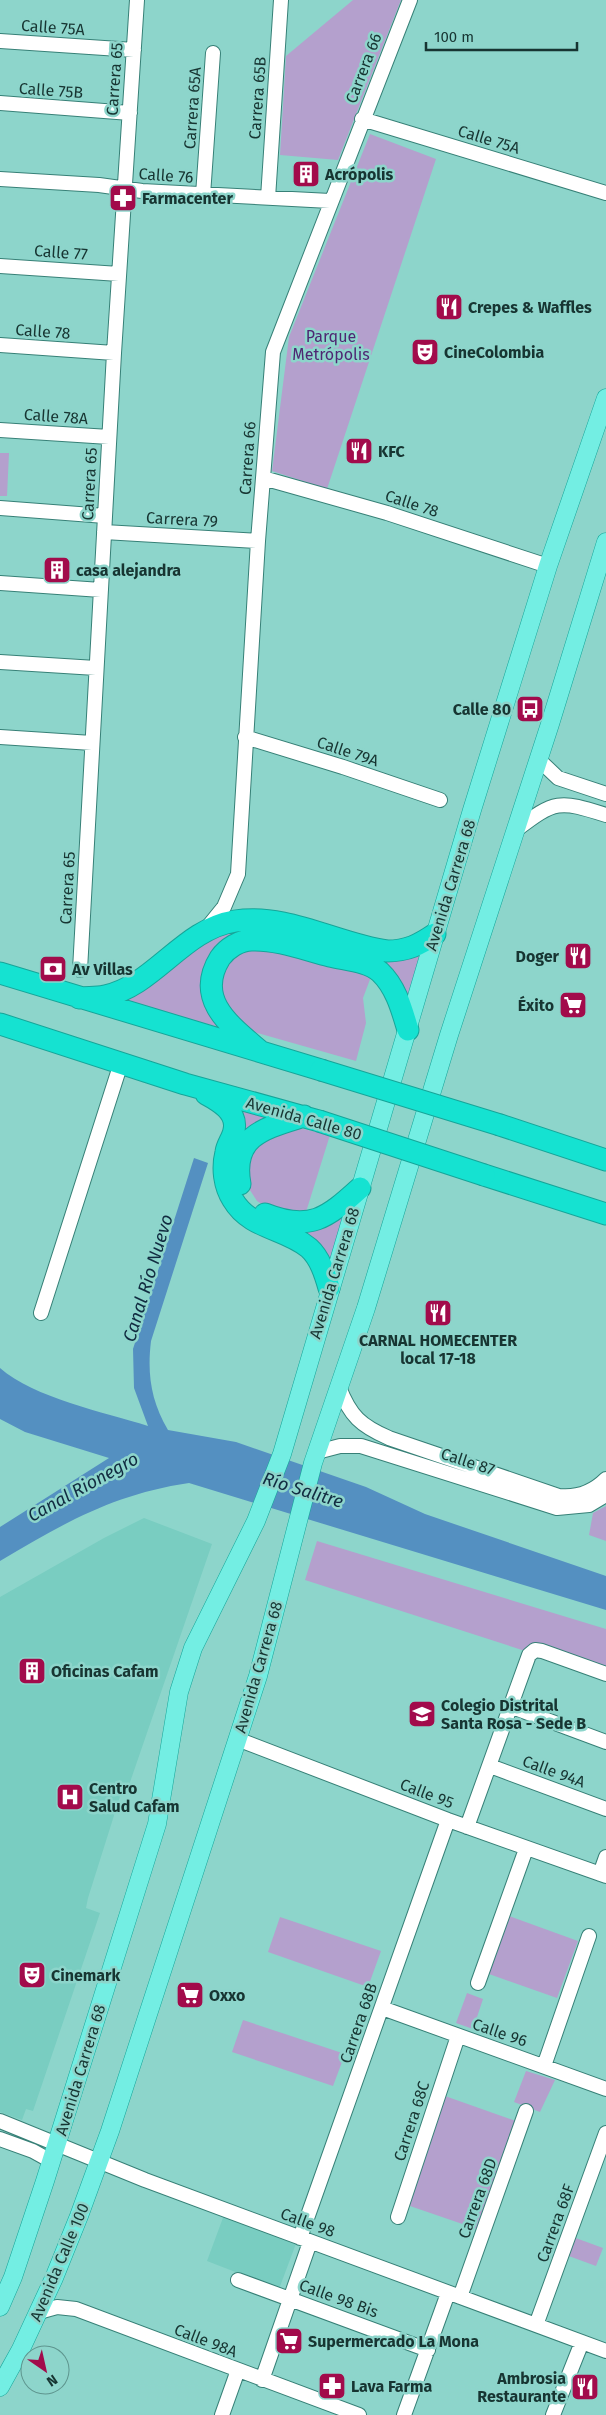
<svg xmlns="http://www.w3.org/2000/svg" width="606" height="2415" viewBox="0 0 606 2415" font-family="'Fira Sans',sans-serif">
	<rect width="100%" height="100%" fill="#8dd5cb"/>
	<!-- built -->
	<path fill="#79cdc1" d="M144 1518 212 1544 128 1788 123 1787 88 1898 86 1908 100 1913 33 2111 26 2109 22 2120 0 2112V1597L104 1538Z
		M224 2215 297 2241 279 2289 207 2261Z"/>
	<!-- green -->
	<path fill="#b4a0cd" d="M353 0H401L338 160 280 155 286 56Z
		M370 134 436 159 327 489 272 471 289 337Z
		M0 453H9L7 496H0Z
		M233 927 425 952 407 1012 374 961 219 947 223 1028 117 1000 177 959Z
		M258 945 372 974 363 998 366 1023 356 1061 243 1029 222 1009 219 969 228 956Z
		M232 1103 280 1118 244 1136Z
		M294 1127 330 1135 306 1212 292 1216 271 1210 257 1201 248 1187 246 1157 256 1141Z
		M346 1212 328 1274 302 1228Z
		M606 1506V1541L589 1535 593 1513Z
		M317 1541 606 1629V1677L305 1580Z
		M509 1916 578 1941 557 1998 489 1974Z
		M280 1917 381 1951 368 1987 268 1952Z
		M467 1993 483 1999 473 2029 456 2023Z
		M243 2020 345 2054 333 2086 232 2052Z
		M526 2071 555 2080 540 2112 514 2102Z
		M445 2096 516 2121 477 2229 407 2205Z
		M573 2237 603 2248 596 2266 566 2255Z"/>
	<!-- water -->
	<path fill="#5490c1" d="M194 1158 208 1163 151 1341C147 1374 151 1401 168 1430L236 1442 366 1487 425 1514 606 1576V1610L189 1483C114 1494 64 1523 0 1561V1527L109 1458 25 1432 0 1419V1368C34 1398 104 1412 148 1426L134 1388 133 1349Z"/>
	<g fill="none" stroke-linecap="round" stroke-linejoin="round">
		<defs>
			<path id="minor" d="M0 41 134 50
				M0 103 130 113
				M362 119 606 193
				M0 179 99 185 142 191 330 201
				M203 195 213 53
				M268 198 281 0
				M0 266 119 274
				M0 345 114 353
				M0 430 109 437
				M263 478 387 513 548 566
				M0 508 105 516
				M104 532 258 541
				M0 583 101 590
				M0 662 96 668
				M0 737 92 743
				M245 737 343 767 440 800
				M539 760 558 778 606 794
				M516 830C555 800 559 800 606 815
				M207 928 224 907 238 874 258 541 273 352 410 0
				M80 970 114 353 137 0
				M41 1313 121 1063
				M339 1387C350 1416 361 1426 389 1438L559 1496C578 1498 593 1492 606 1479
				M317 1452 340 1446H361L557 1508 589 1505 606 1495
				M512 1707 606 1742
				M237 1739 448 1820 606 1876
				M490 1766 606 1809
				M467 1827 529 1655 535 1650 542 1651 606 1674
				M600 1874 606 1857
				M478 1983 526 1849
				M382 2008 606 2089
				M544 2066 589 1936
				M0 2121 145 2180 606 2351
				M0 2139 33 2151 51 2161
				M398 2217 458 2036
				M300 2238 448 1820
				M238 2280 428 2350
				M460 2297 526 2111
				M39 2312 57 2307 76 2309 359 2415
				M536 2325 606 2133
				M262 2380 310 2242
				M222 2415 238 2370
				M404 2415 448 2293
				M553 2415 582 2342"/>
			<path id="major" d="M0 2307 13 2277 45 2181 157 1824 179 1692 193 1648 256 1521 282 1454 472 810 548 566 606 398
				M0 2387 21 2349 54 2278 79 2216 110 2131 258 1676 313 1463 366 1308 449 1035 550 724 606 542"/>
			<path id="highway" d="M0 973 321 1070
				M79 998C87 997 97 998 105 996 154 986 183 929 235 921 287 913 337 944 387 951 407 951 419 945 435 934
				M0 1024 185 1084 319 1121
				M260 1051C231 1026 194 1000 220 958 227 948 240 940 252 940 277 939 306 950 330 956 346 960 368 961 380 972 396 987 402 1010 408 1030
				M206 1094C219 1101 238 1112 234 1130 233 1138 227 1144 226 1152 222 1168 224 1186 233 1200 250 1229 285 1228 309 1248 320 1258 325 1274 329 1288
				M500 1125 606 1160
				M484 1175 606 1214
				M240 1184C231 1135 266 1128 304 1116
				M265 1214C310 1232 327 1218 360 1188"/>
		</defs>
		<!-- minor casing -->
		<use href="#minor" stroke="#378077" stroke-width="16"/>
		<!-- major casing -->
		<use href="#major" stroke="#16a599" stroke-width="19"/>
		<!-- highway casing -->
		<use href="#highway" stroke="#16a599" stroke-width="23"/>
		<!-- minor -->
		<use href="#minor" stroke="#fff" stroke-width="14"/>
		<!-- major -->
		<use href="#major" stroke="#73eee3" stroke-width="18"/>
		<!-- highway -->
		<use href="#highway" stroke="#15e2d1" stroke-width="21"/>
		<defs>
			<path id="highway-bridge" d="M321 1070 500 1125
				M319 1121 484 1175"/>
		</defs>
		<!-- highway-bridge casing -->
		<use href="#highway-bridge" stroke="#16a599" stroke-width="23" stroke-linecap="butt"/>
		<!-- highway-bridge -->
		<use href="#highway-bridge" stroke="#15e2d1" stroke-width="21"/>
	</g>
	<!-- icons -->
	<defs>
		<symbol id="building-square" viewBox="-11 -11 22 22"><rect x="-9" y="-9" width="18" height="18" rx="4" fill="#a20b4b" stroke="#8dd5cb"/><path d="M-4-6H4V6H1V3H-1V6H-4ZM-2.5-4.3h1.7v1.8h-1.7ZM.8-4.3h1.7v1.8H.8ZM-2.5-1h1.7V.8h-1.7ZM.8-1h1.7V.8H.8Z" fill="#fff"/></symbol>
		<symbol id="pharmacy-square" viewBox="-11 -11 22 22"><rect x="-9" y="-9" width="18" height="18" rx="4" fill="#a20b4b" stroke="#8dd5cb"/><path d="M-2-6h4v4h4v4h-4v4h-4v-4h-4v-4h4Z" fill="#fff"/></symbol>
		<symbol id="restaurant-square" viewBox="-11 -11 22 22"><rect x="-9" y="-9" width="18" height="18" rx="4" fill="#a20b4b" stroke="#8dd5cb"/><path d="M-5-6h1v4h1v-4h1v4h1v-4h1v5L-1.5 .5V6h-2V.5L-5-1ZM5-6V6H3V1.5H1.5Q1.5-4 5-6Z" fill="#fff"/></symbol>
		<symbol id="theatre-square" viewBox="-11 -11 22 22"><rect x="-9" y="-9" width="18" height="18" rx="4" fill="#a20b4b" stroke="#8dd5cb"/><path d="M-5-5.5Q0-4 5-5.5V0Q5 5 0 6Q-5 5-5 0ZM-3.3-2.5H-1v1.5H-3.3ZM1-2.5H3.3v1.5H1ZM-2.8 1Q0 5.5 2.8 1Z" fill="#fff"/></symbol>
		<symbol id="bus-square" viewBox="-11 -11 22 22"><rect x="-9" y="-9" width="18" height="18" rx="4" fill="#a20b4b" stroke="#8dd5cb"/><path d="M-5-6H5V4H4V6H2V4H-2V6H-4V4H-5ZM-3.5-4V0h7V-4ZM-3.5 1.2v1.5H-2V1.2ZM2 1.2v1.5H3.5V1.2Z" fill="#fff"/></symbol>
		<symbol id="bank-square" viewBox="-11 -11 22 22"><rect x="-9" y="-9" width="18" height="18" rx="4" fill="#a20b4b" stroke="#8dd5cb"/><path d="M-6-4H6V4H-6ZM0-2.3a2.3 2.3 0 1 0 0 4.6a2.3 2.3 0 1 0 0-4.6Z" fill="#fff"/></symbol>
		<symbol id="supermarket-square" viewBox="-11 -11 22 22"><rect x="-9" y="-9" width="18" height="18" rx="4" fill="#a20b4b" stroke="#8dd5cb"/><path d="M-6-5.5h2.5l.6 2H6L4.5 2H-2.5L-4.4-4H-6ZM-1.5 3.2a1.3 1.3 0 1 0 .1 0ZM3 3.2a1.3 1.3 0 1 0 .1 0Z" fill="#fff"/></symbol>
		<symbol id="school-square" viewBox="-11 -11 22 22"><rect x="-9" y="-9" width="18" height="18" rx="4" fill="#a20b4b" stroke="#8dd5cb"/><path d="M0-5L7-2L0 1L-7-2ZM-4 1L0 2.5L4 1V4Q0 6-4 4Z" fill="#fff"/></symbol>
		<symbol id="hospital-square" viewBox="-11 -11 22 22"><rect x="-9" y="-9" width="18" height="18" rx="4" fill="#a20b4b" stroke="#8dd5cb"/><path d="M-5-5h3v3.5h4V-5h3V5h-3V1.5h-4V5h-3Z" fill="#fff"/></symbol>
	</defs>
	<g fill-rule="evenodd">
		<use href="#building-square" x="290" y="158" width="32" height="32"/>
		<use href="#pharmacy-square" x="107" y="182" width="32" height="32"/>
		<use href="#restaurant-square" x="433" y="291" width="32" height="32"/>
		<use href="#theatre-square" x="409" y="336" width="32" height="32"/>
		<use href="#restaurant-square" x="343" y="435" width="32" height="32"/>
		<use href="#building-square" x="41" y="554" width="32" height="32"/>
		<use href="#bus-square" x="514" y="693" width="32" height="32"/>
		<use href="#restaurant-square" x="562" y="940" width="32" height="32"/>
		<use href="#bank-square" x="37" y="953" width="32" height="32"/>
		<use href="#supermarket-square" x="557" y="989" width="32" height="32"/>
		<use href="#restaurant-square" x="422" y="1297" width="32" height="32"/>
		<use href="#building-square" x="16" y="1655" width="32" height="32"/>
		<use href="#school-square" x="406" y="1698" width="32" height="32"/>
		<use href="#hospital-square" x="54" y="1781" width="32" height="32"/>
		<use href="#theatre-square" x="16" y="1959" width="32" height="32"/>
		<use href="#supermarket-square" x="174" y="1979" width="32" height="32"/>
		<use href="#supermarket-square" x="273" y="2325" width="32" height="32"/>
		<use href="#pharmacy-square" x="316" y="2370" width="32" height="32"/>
		<use href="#restaurant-square" x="569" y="2371" width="32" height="32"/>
	</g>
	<g text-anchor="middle" stroke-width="5" stroke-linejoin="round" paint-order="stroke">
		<!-- street labels -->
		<g font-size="16" fill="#173532" stroke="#8dd5cb">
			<text transform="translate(53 27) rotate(4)" y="6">Calle 75A</text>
			<text transform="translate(363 68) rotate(-69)" y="6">Carrera 66</text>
			<text transform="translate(114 79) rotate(-86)" y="6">Carrera 65</text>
			<text transform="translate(51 90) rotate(4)" y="6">Calle 75B</text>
			<text transform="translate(257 98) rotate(-86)" y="6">Carrera 65B</text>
			<text transform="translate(192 108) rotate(-86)" y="6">Carrera 65A</text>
			<text transform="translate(489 139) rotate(17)" y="6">Calle 75A</text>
			<text transform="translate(166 175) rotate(4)" y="6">Calle 76</text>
			<text transform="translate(61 252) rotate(4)" y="6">Calle 77</text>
			<text transform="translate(43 331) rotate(4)" y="6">Calle 78</text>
			<text transform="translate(56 416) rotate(4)" y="6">Calle 78A</text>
			<text transform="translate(247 458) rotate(-86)" y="6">Carrera 66</text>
			<text transform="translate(89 484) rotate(-87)" y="6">Carrera 65</text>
			<text transform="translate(412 503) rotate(18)" y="6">Calle 78</text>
			<text transform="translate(182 519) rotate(3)" y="6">Carrera 79</text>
			<text transform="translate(348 751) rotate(18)" y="6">Calle 79A</text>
			<text transform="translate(450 885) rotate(-73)" y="6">Avenida Carrera 68</text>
			<text transform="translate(67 888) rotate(-87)" y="6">Carrera 65</text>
			<text transform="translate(304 1118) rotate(16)" y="6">Avenida Calle 80</text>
			<text transform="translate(334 1273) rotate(-73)" y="6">Avenida Carrera 68</text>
			<text transform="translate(468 1461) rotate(18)" y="6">Calle 87</text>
			<text transform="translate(258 1667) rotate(-74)" y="6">Avenida Carrera 68</text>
			<text transform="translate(554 1771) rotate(20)" y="6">Calle 94A</text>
			<text transform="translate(427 1793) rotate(21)" y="6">Calle 95</text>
			<text transform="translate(358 2023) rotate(-71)" y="6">Carrera 68B</text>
			<text transform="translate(500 2032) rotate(19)" y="6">Calle 96</text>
			<text transform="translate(80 2070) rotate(-73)" y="6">Avenida Carrera 68</text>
			<text transform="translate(411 2121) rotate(-72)" y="6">Carrera 68C</text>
			<text transform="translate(477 2198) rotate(-70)" y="6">Carrera 68D</text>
			<text transform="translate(308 2222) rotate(20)" y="6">Calle 98</text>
			<text transform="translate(555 2223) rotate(-70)" y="6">Carrera 68F</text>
			<text transform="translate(59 2262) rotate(-67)" y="6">Avenida Calle 100</text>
			<text transform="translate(339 2298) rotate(20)" y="6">Calle 98 Bis</text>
			<text transform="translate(206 2340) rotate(21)" y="6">Calle 98A</text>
		</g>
		<!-- poi labels -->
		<g font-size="16" font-weight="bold" fill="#173532" stroke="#8dd5cb" text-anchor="start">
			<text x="325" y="180">Acrópolis</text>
			<text x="142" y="204">Farmacenter</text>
			<text x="468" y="313">Crepes &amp; Waffles</text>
			<text x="444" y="358">CineColombia</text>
			<text x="378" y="457">KFC</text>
			<text x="76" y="576">casa alejandra</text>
			<text x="511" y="715" text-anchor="end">Calle 80</text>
			<text x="559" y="962" text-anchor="end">Doger</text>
			<text x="72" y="975">Av Villas</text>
			<text x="554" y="1011" text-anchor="end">Éxito</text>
			<text x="438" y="1346" text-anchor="middle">CARNAL HOMECENTER<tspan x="438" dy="18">local 17-18</tspan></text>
			<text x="51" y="1677">Oficinas Cafam</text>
			<text x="441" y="1711">Colegio Distrital<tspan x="441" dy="18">Santa Rosa - Sede B</tspan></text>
			<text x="89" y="1794">Centro<tspan x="89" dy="18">Salud Cafam</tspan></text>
			<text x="51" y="1981">Cinemark</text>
			<text x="209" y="2001">Oxxo</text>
			<text x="308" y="2347">Supermercado La Mona</text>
			<text x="566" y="2384" text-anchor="end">Ambrosia<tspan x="566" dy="18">Restaurante</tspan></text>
			<text x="351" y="2392">Lava Farma</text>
		</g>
		<!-- park labels -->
		<g font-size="16" fill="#4e2672" stroke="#8dd5cb">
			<text x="331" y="342">Parque<tspan x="331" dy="18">Metrópolis</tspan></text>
		</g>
		<!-- water labels -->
		<g font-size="18" font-style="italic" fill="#112b40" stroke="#8dd5cb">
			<text transform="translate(148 1278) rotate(-73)" y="6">Canal Río Nuevo</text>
			<text transform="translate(83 1487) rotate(-29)" y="6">Canal Rionegro</text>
			<text transform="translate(303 1490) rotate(17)" y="6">Río Salitre</text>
		</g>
	</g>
	<!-- north arrow -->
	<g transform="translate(45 2370) rotate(146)"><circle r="24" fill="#8dd5cb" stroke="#5e958e"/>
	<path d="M0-4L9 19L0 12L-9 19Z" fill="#a20b4b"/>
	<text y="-8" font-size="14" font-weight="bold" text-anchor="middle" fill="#173532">N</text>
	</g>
	<!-- scale -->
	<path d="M426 42v8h151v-8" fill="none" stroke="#173532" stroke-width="2.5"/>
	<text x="434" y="42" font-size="15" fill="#173532" stroke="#8dd5cb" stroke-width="4" paint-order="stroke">100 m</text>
</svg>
